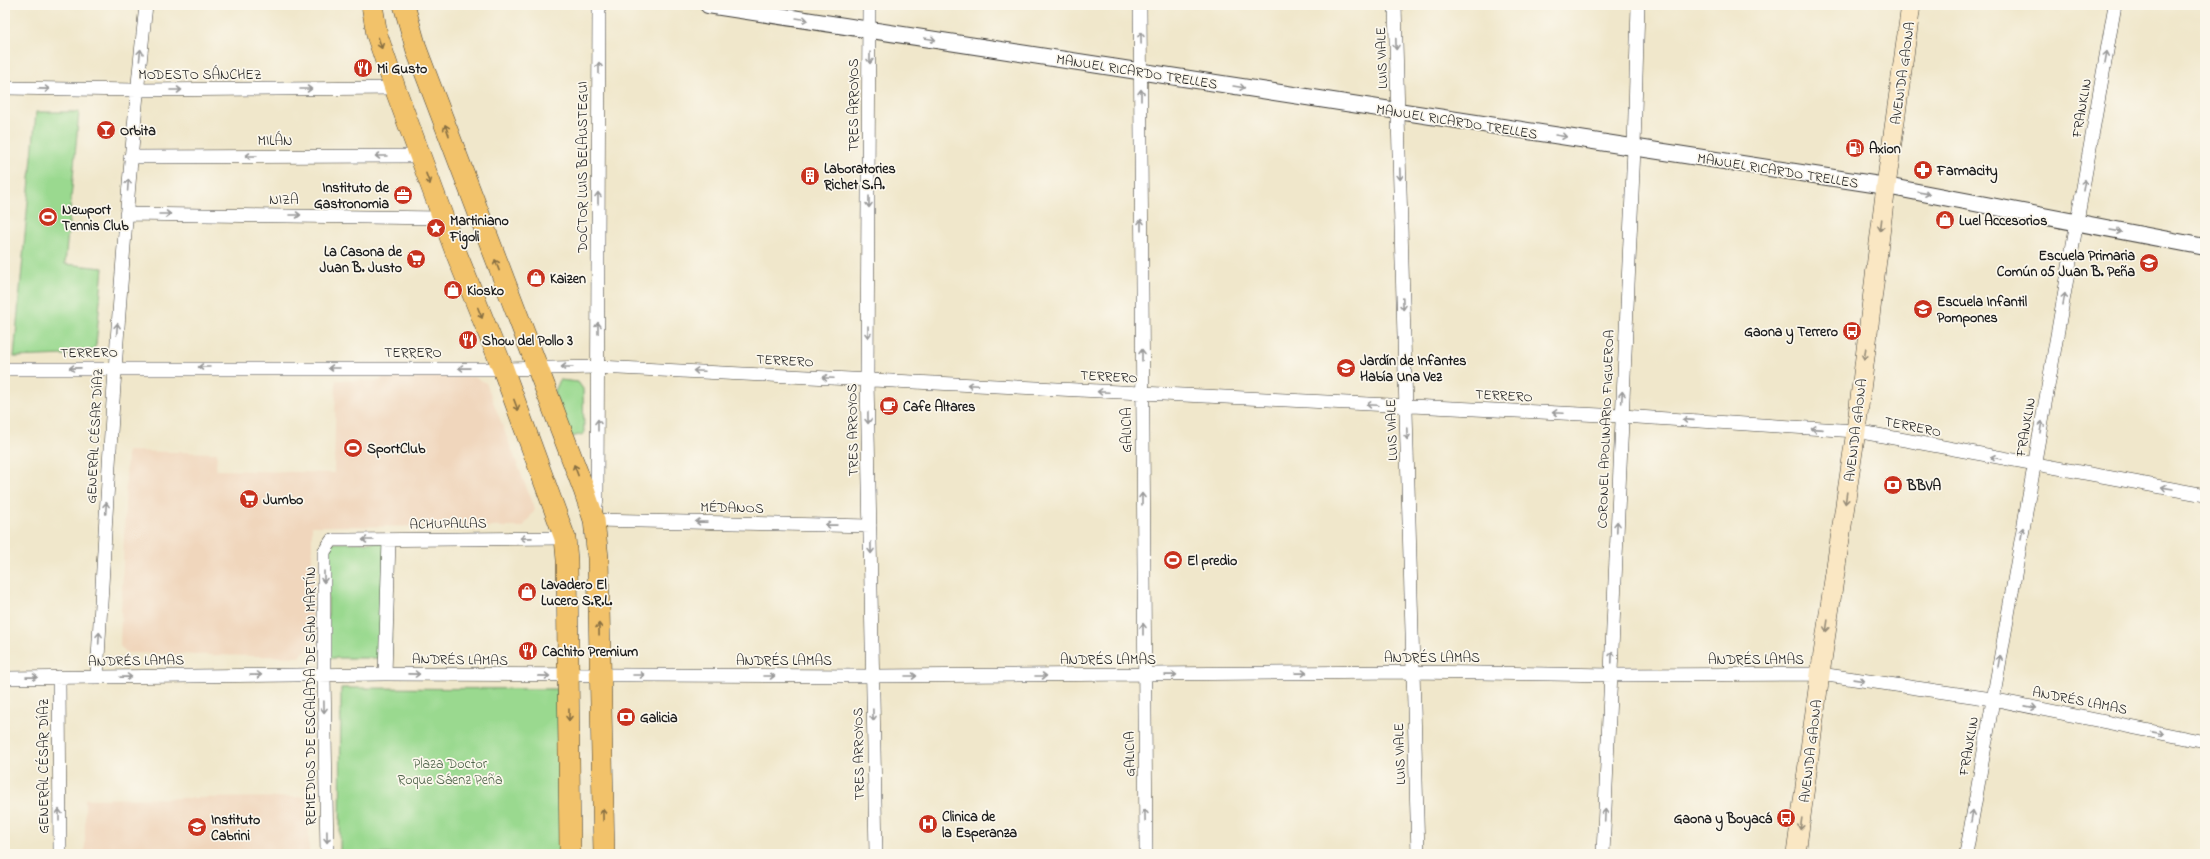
<svg xmlns="http://www.w3.org/2000/svg" width="2210" height="859" viewBox="0 0 2210 859" font-family="'Indie Flower',sans-serif">
	<rect width="100%" height="100%" fill="#fbf7ec"/>
	<filter id="ink" filterUnits="userSpaceOnUse"><feTurbulence type="fractalNoise" baseFrequency=".025" numOctaves="2"/><feDisplacementMap in="SourceGraphic" scale="8" xChannelSelector="R" yChannelSelector="G"/><feConvolveMatrix kernelMatrix="1 2 1 2 8 2 1 2 1" color-interpolation-filters="sRGB"/></filter>
	<filter id="wash" filterUnits="userSpaceOnUse"><feTurbulence type="fractalNoise" baseFrequency=".012" numOctaves="4" result="noise"/><feDisplacementMap in="SourceGraphic" scale="16" xChannelSelector="R" yChannelSelector="G"/><feGaussianBlur stdDeviation="0.9" result="paint"/><feColorMatrix in="noise" values="0 0 0 0 0 0 0 0 0 0 0 0 0 0 0 0 0 1.4 0 .05"/><feComposite in="paint" operator="in"/></filter>
	<g filter="url(#wash)">
		<rect width="100%" height="100%" fill="#f0e7cb"/>
		<!-- built -->
		<path fill="#f0d6bc" d="M381 373 475 377 486 383 535 510 523 527 312 526V644L299 657 127 653 120 646 127 451 217 453 216 470 334 473 336 380 381 381Z
			M308 797 309 854H85V799Z"/>
		<!-- green -->
		<path fill="#9ad98f" stroke="#5b7a56" d="M36 112H79L65 264 103 268 96 345 91 354 14 357Z
			M560 380 578 382 583 389 584 434 571 437 554 393Z
			M390 542 391 658H328V543Z
			M341 688 558 689 561 854H340Z"/>
	</g>
	<g filter="url(#ink)">
		<g fill="none" stroke-linecap="round" stroke-linejoin="round">
			<defs>
				<path id="minor" d="M599 5 597 498 594 520 870 526
					M869 5 867 379 876 854
					M1140 5 1146 854
					M1395 5 1418 854
					M5 88 137 90 395 88
					M130 157 420 156
					M126 214 443 218
					M5 369H503L598 367 1622 416 1856 431 2205 495
					M385 674 389 540
					M59 677 60 854
					M97 677C109 453 122 229 146 5
					M5 678 385 674 872 676 1413 672 1612 675 1820 674 1992 699 2205 742
					M327 854 324 674V552L332 540H345L565 538
					M1603 854 1634 148 1638 5
					M1966 854 2115 5"/>
				<path id="tertiary" d="M708 5 1886 186 2205 247"/>
				<path id="secondary" d="M1796 854 1820 674 1856 431 1886 186 1911 5"/>
				<path id="primary" d="M372 5 377 35 395 88 455 250 503 369 565 538 567 560 570 854
					M404 5 417 51 584 490 594 520 598 558 604 854"/>
			</defs>
			<!-- minor casing -->
			<use href="#minor" stroke="#3c3a36" stroke-width="14"/>
			<!-- tertiary casing -->
			<use href="#tertiary" stroke="#3c3a36" stroke-width="18"/>
			<!-- secondary casing -->
			<use href="#secondary" stroke="#3c3a36" stroke-width="20"/>
			<!-- primary casing -->
			<use href="#primary" stroke="#3c3a36" stroke-width="22"/>
			<!-- minor -->
			<use href="#minor" stroke="#fff" stroke-width="13"/>
			<!-- tertiary -->
			<use href="#tertiary" stroke="#fff" stroke-width="16"/>
			<!-- secondary -->
			<use href="#secondary" stroke="#fae7c3" stroke-width="19"/>
			<!-- primary -->
			<use href="#primary" stroke="#f2c26a" stroke-width="21"/>
		</g>
		<!-- one-way arrows -->
		<defs><path id="oneway-shaft" d="M-6 0H5M1.5-3L5.5 0L1.5 3" fill="none" stroke-width="1.6" stroke-linecap="round" stroke-linejoin="round"/></defs>
		<g stroke="#999">
			<use href="#oneway-shaft" transform="translate(802 19) rotate(9)"/>
			<use href="#oneway-shaft" transform="translate(1141 38) rotate(-91)"/>
			<use href="#oneway-shaft" transform="translate(930 39) rotate(9)"/>
			<use href="#oneway-shaft" transform="translate(1396 44) rotate(88)"/>
			<use href="#oneway-shaft" transform="translate(140 55) rotate(-84)"/>
			<use href="#oneway-shaft" transform="translate(2106 57) rotate(-80)"/>
			<use href="#oneway-shaft" transform="translate(870 58) rotate(90)"/>
			<use href="#oneway-shaft" transform="translate(599 68) rotate(-90)"/>
			<use href="#oneway-shaft" transform="translate(1239 87) rotate(9)"/>
			<use href="#oneway-shaft" transform="translate(44 89) rotate(1)"/>
			<use href="#oneway-shaft" transform="translate(306 89)"/>
			<use href="#oneway-shaft" transform="translate(176 90)"/>
			<use href="#oneway-shaft" transform="translate(1141 95) rotate(-90)"/>
			<use href="#oneway-shaft" transform="translate(1561 136) rotate(9)"/>
			<use href="#oneway-shaft" transform="translate(251 156) rotate(180)"/>
			<use href="#oneway-shaft" transform="translate(381 156) rotate(180)"/>
			<use href="#oneway-shaft" transform="translate(1400 174) rotate(88)"/>
			<use href="#oneway-shaft" transform="translate(128 185) rotate(-86)"/>
			<use href="#oneway-shaft" transform="translate(2084 185) rotate(-80)"/>
			<use href="#oneway-shaft" transform="translate(1924 193) rotate(10)"/>
			<use href="#oneway-shaft" transform="translate(598 198) rotate(-90)"/>
			<use href="#oneway-shaft" transform="translate(869 202) rotate(90)"/>
			<use href="#oneway-shaft" transform="translate(165 214)"/>
			<use href="#oneway-shaft" transform="translate(295 215)"/>
			<use href="#oneway-shaft" transform="translate(1141 225) rotate(-90)"/>
			<use href="#oneway-shaft" transform="translate(2116 231) rotate(10)"/>
			<use href="#oneway-shaft" transform="translate(2064 299) rotate(-80)"/>
			<use href="#oneway-shaft" transform="translate(1403 304) rotate(88)"/>
			<use href="#oneway-shaft" transform="translate(598 328) rotate(-90)"/>
			<use href="#oneway-shaft" transform="translate(117 329) rotate(-86)"/>
			<use href="#oneway-shaft" transform="translate(868 332) rotate(90)"/>
			<use href="#oneway-shaft" transform="translate(1142 355) rotate(-90)"/>
			<use href="#oneway-shaft" transform="translate(204 367) rotate(-180)"/>
			<use href="#oneway-shaft" transform="translate(567 367) rotate(-180)"/>
			<use href="#oneway-shaft" transform="translate(75 368) rotate(179)"/>
			<use href="#oneway-shaft" transform="translate(334 368) rotate(-180)"/>
			<use href="#oneway-shaft" transform="translate(464 368) rotate(-179)"/>
			<use href="#oneway-shaft" transform="translate(699 371) rotate(-177)"/>
			<use href="#oneway-shaft" transform="translate(828 378) rotate(-177)"/>
			<use href="#oneway-shaft" transform="translate(973 385) rotate(-177)"/>
			<use href="#oneway-shaft" transform="translate(1103 392) rotate(-177)"/>
			<use href="#oneway-shaft" transform="translate(1622 397) rotate(-87)"/>
			<use href="#oneway-shaft" transform="translate(1372 405) rotate(-177)"/>
			<use href="#oneway-shaft" transform="translate(1558 413) rotate(-177)"/>
			<use href="#oneway-shaft" transform="translate(868 418) rotate(89)"/>
			<use href="#oneway-shaft" transform="translate(1688 420) rotate(-176)"/>
			<use href="#oneway-shaft" transform="translate(598 425) rotate(-90)"/>
			<use href="#oneway-shaft" transform="translate(2041 427) rotate(-80)"/>
			<use href="#oneway-shaft" transform="translate(1817 429) rotate(-176)"/>
			<use href="#oneway-shaft" transform="translate(1407 434) rotate(88)"/>
			<use href="#oneway-shaft" transform="translate(1996 458) rotate(-169)"/>
			<use href="#oneway-shaft" transform="translate(2167 488) rotate(-170)"/>
			<use href="#oneway-shaft" transform="translate(1142 499) rotate(-90)"/>
			<use href="#oneway-shaft" transform="translate(106 508) rotate(-87)"/>
			<use href="#oneway-shaft" transform="translate(701 522) rotate(-179)"/>
			<use href="#oneway-shaft" transform="translate(831 525) rotate(-179)"/>
			<use href="#oneway-shaft" transform="translate(1617 527) rotate(-88)"/>
			<use href="#oneway-shaft" transform="translate(2022 533) rotate(-80)"/>
			<use href="#oneway-shaft" transform="translate(526 538) rotate(179)"/>
			<use href="#oneway-shaft" transform="translate(368 540) rotate(180)"/>
			<use href="#oneway-shaft" transform="translate(871 548) rotate(89)"/>
			<use href="#oneway-shaft" transform="translate(324 577) rotate(90)"/>
			<use href="#oneway-shaft" transform="translate(1143 629) rotate(-90)"/>
			<use href="#oneway-shaft" transform="translate(99 638) rotate(-87)"/>
			<use href="#oneway-shaft" transform="translate(1612 657) rotate(-88)"/>
			<use href="#oneway-shaft" transform="translate(1999 661) rotate(-80)"/>
			<use href="#oneway-shaft" transform="translate(1301 673) rotate(-1)"/>
			<use href="#oneway-shaft" transform="translate(414 674) rotate(1)"/>
			<use href="#oneway-shaft" transform="translate(256 675) rotate(-1)"/>
			<use href="#oneway-shaft" transform="translate(639 675)"/>
			<use href="#oneway-shaft" transform="translate(1171 675) rotate(-1)"/>
			<use href="#oneway-shaft" transform="translate(544 676) rotate(1)"/>
			<use href="#oneway-shaft" transform="translate(769 676)"/>
			<use href="#oneway-shaft" transform="translate(911 676)"/>
			<use href="#oneway-shaft" transform="translate(1041 676)"/>
			<use href="#oneway-shaft" transform="translate(32 677) rotate(-1)"/>
			<use href="#oneway-shaft" transform="translate(126 677) rotate(-1)"/>
			<use href="#oneway-shaft" transform="translate(1859 680) rotate(8)"/>
			<use href="#oneway-shaft" transform="translate(324 707) rotate(89)"/>
			<use href="#oneway-shaft" transform="translate(2031 707) rotate(11)"/>
			<use href="#oneway-shaft" transform="translate(873 715) rotate(89)"/>
			<use href="#oneway-shaft" transform="translate(2158 733) rotate(11)"/>
			<use href="#oneway-shaft" transform="translate(59 815) rotate(-90)"/>
			<use href="#oneway-shaft" transform="translate(1145 815) rotate(-91)"/>
			<use href="#oneway-shaft" transform="translate(1605 815) rotate(-87)"/>
			<use href="#oneway-shaft" transform="translate(1972 816) rotate(-80)"/>
			<use href="#oneway-shaft" transform="translate(327 837) rotate(89)"/>
		</g>
		<g stroke="#876f43">
			<use href="#oneway-shaft" transform="translate(380 43) rotate(72)"/>
			<use href="#oneway-shaft" transform="translate(447 130) rotate(-110)"/>
			<use href="#oneway-shaft" transform="translate(428 179) rotate(70)"/>
			<use href="#oneway-shaft" transform="translate(497 265) rotate(-111)"/>
			<use href="#oneway-shaft" transform="translate(480 313) rotate(68)"/>
			<use href="#oneway-shaft" transform="translate(516 405) rotate(69)"/>
			<use href="#oneway-shaft" transform="translate(576 470) rotate(-111)"/>
			<use href="#oneway-shaft" transform="translate(599 629) rotate(-91)"/>
			<use href="#oneway-shaft" transform="translate(569 715) rotate(90)"/>
			<use href="#oneway-shaft" transform="translate(603 815) rotate(-91)"/>
		</g>
		<g stroke="#968c78">
			<use href="#oneway-shaft" transform="translate(1881 225) rotate(97)"/>
			<use href="#oneway-shaft" transform="translate(1865 354) rotate(97)"/>
			<use href="#oneway-shaft" transform="translate(1846 498) rotate(98)"/>
			<use href="#oneway-shaft" transform="translate(1827 626) rotate(98)"/>
			<use href="#oneway-shaft" transform="translate(1801 824) rotate(98)"/>
		</g>
	</g>
	<!-- icons -->
	<defs>
		<symbol id="restaurant-disc" viewBox="-11 -11 22 22"><circle r="9.5" fill="#c8321e" stroke="#fbf7ec"/><path d="M-5-6h1v4h1v-4h1v4h1v-4h1v5L-1.5 .5V6h-2V.5L-5-1ZM5-6V6H3V1.5H1.5Q1.5-4 5-6Z" fill="#fff"/></symbol>
		<symbol id="bar-disc" viewBox="-11 -11 22 22"><circle r="9.5" fill="#c8321e" stroke="#fbf7ec"/><path d="M-6-5H6L.8 .8V4.5H3.5V6h-7V4.5H-.8V.8Z" fill="#fff"/></symbol>
		<symbol id="fuel-disc" viewBox="-11 -11 22 22"><circle r="9.5" fill="#c8321e" stroke="#fbf7ec"/><path d="M-5.5-6h7V0h2V4h1.3V-2.5L3-4.5l.8-.8L6-3V5H2.5V1h-1V6h-7ZM-4.2-4.7v3.2H.2V-4.7Z" fill="#fff"/></symbol>
		<symbol id="pharmacy-disc" viewBox="-11 -11 22 22"><circle r="9.5" fill="#c8321e" stroke="#fbf7ec"/><path d="M-2-6h4v4h4v4h-4v4h-4v-4h-4v-4h4Z" fill="#fff"/></symbol>
		<symbol id="building-disc" viewBox="-11 -11 22 22"><circle r="9.5" fill="#c8321e" stroke="#fbf7ec"/><path d="M-4-6H4V6H1V3H-1V6H-4ZM-2.5-4.3h1.7v1.8h-1.7ZM.8-4.3h1.7v1.8H.8ZM-2.5-1h1.7V.8h-1.7ZM.8-1h1.7V.8H.8Z" fill="#fff"/></symbol>
		<symbol id="office-disc" viewBox="-11 -11 22 22"><circle r="9.5" fill="#c8321e" stroke="#fbf7ec"/><path d="M-6-3h4V-5.5h4V-3h4V5H-6ZM-1-4.5V-3h2v-1.5ZM-6 0V1H6V0Z" fill="#fff"/></symbol>
		<symbol id="stadium-disc" viewBox="-11 -11 22 22"><circle r="9.5" fill="#c8321e" stroke="#fbf7ec"/><path d="M0-5a6.5 5 0 1 0 0 10a6.5 5 0 1 0 0-10ZM-3.5-1.8h7v3.6h-7Z" fill="#fff"/></symbol>
		<symbol id="shop-disc" viewBox="-11 -11 22 22"><circle r="9.5" fill="#c8321e" stroke="#fbf7ec"/><path d="M-5-2.5h2.3a2.7 3.5 0 0 1 5.4 0H5L5.5 6h-11ZM-1.5-2.5h3a1.5 2.3 0 0 0-3 0Z" fill="#fff"/></symbol>
		<symbol id="sight-disc" viewBox="-11 -11 22 22"><circle r="9.5" fill="#c8321e" stroke="#fbf7ec"/><path d="M0-6L1.8-2.2L6-1.7L2.9 1.2L3.7 5.4L0 3.3L-3.7 5.4L-2.9 1.2L-6-1.7L-1.8-2.2Z" fill="#fff"/></symbol>
		<symbol id="supermarket-disc" viewBox="-11 -11 22 22"><circle r="9.5" fill="#c8321e" stroke="#fbf7ec"/><path d="M-6-5.5h2.5l.6 2H6L4.5 2H-2.5L-4.4-4H-6ZM-1.5 3.2a1.3 1.3 0 1 0 .1 0ZM3 3.2a1.3 1.3 0 1 0 .1 0Z" fill="#fff"/></symbol>
		<symbol id="school-disc" viewBox="-11 -11 22 22"><circle r="9.5" fill="#c8321e" stroke="#fbf7ec"/><path d="M0-5L7-2L0 1L-7-2ZM-4 1L0 2.5L4 1V4Q0 6-4 4Z" fill="#fff"/></symbol>
		<symbol id="bus-disc" viewBox="-11 -11 22 22"><circle r="9.5" fill="#c8321e" stroke="#fbf7ec"/><path d="M-5-6H5V4H4V6H2V4H-2V6H-4V4H-5ZM-3.5-4V0h7V-4ZM-3.5 1.2v1.5H-2V1.2ZM2 1.2v1.5H3.5V1.2Z" fill="#fff"/></symbol>
		<symbol id="cafe-disc" viewBox="-11 -11 22 22"><circle r="9.5" fill="#c8321e" stroke="#fbf7ec"/><path d="M-5.5-4.5H6V0H3Q3 3.5 0 3.5H-2.5Q-5.5 3.5-5.5 0ZM3-3.2v2h1.7v-2ZM-6 4.5H4V6H-6Z" fill="#fff"/></symbol>
		<symbol id="bank-disc" viewBox="-11 -11 22 22"><circle r="9.5" fill="#c8321e" stroke="#fbf7ec"/><path d="M-6-4H6V4H-6ZM0-2.3a2.3 2.3 0 1 0 0 4.6a2.3 2.3 0 1 0 0-4.6Z" fill="#fff"/></symbol>
		<symbol id="hospital-disc" viewBox="-11 -11 22 22"><circle r="9.5" fill="#c8321e" stroke="#fbf7ec"/><path d="M-5-5h3v3.5h4V-5h3V5h-3V1.5h-4V5h-3Z" fill="#fff"/></symbol>
	</defs>
	<g fill-rule="evenodd">
		<use href="#restaurant-disc" x="352" y="57" width="22" height="22"/>
		<use href="#bar-disc" x="95" y="119" width="22" height="22"/>
		<use href="#fuel-disc" x="1844" y="137" width="22" height="22"/>
		<use href="#pharmacy-disc" x="1912" y="159" width="22" height="22"/>
		<use href="#building-disc" x="799" y="165" width="22" height="22"/>
		<use href="#office-disc" x="392" y="184" width="22" height="22"/>
		<use href="#stadium-disc" x="37" y="206" width="22" height="22"/>
		<use href="#shop-disc" x="1934" y="209" width="22" height="22"/>
		<use href="#sight-disc" x="425" y="217" width="22" height="22"/>
		<use href="#supermarket-disc" x="405" y="248" width="22" height="22"/>
		<use href="#school-disc" x="2138" y="252" width="22" height="22"/>
		<use href="#shop-disc" x="525" y="267" width="22" height="22"/>
		<use href="#shop-disc" x="442" y="279" width="22" height="22"/>
		<use href="#school-disc" x="1912" y="298" width="22" height="22"/>
		<use href="#bus-disc" x="1841" y="320" width="22" height="22"/>
		<use href="#restaurant-disc" x="457" y="329" width="22" height="22"/>
		<use href="#school-disc" x="1335" y="357" width="22" height="22"/>
		<use href="#cafe-disc" x="878" y="395" width="22" height="22"/>
		<use href="#stadium-disc" x="342" y="437" width="22" height="22"/>
		<use href="#bank-disc" x="1882" y="474" width="22" height="22"/>
		<use href="#supermarket-disc" x="238" y="488" width="22" height="22"/>
		<use href="#stadium-disc" x="1162" y="549" width="22" height="22"/>
		<use href="#shop-disc" x="516" y="581" width="22" height="22"/>
		<use href="#restaurant-disc" x="517" y="640" width="22" height="22"/>
		<use href="#bank-disc" x="615" y="706" width="22" height="22"/>
		<use href="#bus-disc" x="1775" y="807" width="22" height="22"/>
		<use href="#hospital-disc" x="917" y="813" width="22" height="22"/>
		<use href="#school-disc" x="186" y="816" width="22" height="22"/>
	</g>
	<g text-anchor="middle" stroke-width="3.5" stroke-linejoin="round" paint-order="stroke">
		<!-- street labels -->
		<g font-size="14" fill="#1c1c1c" stroke="#fbf7ec">
			<text transform="translate(1381 58) rotate(-92)" y="5">LUIS VIALE</text>
			<text transform="translate(1137 71) rotate(9)" y="5">MANUEL RICARDO TRELLES</text>
			<text transform="translate(1902 73) rotate(-82)" y="5">AVENIDA GAONA</text>
			<text x="200" y="79">MODESTO SÁNCHEZ</text>
			<text transform="translate(853 105) rotate(-90)" y="5">TRES ARROYOS</text>
			<text transform="translate(2081 108) rotate(-80)" y="5">FRANKLIN</text>
			<text transform="translate(1457 121) rotate(9)" y="5">MANUEL RICARDO TRELLES</text>
			<text x="275" y="145">MILÁN</text>
			<text transform="translate(582 167) rotate(-90)" y="5">DOCTOR LUIS BELAUSTEGUI</text>
			<text transform="translate(1778 170) rotate(9)" y="5">MANUEL RICARDO TRELLES</text>
			<text x="284" y="204">NIZA</text>
			<text transform="translate(89 352) rotate(-1)" y="5">TERRERO</text>
			<text x="413" y="357">TERRERO</text>
			<text transform="translate(785 360) rotate(3)" y="5">TERRERO</text>
			<text transform="translate(1109 376) rotate(3)" y="5">TERRERO</text>
			<text transform="translate(1504 395) rotate(3)" y="5">TERRERO</text>
			<text transform="translate(1913 426) rotate(11)" y="5">TERRERO</text>
			<text transform="translate(2025 427) rotate(-80)" y="5">FRANKLIN</text>
			<text transform="translate(1605 429) rotate(-88)" y="5">CORONEL APOLINARIO FIGUEROA</text>
			<text transform="translate(852 430) rotate(-91)" y="5">TRES ARROYOS</text>
			<text transform="translate(1126 430) rotate(-90)" y="5">GALICIA</text>
			<text transform="translate(1391 430) rotate(-92)" y="5">LUIS VIALE</text>
			<text transform="translate(1855 430) rotate(-83)" y="5">AVENIDA GAONA</text>
			<text transform="translate(94 436) rotate(-87)" y="5">GENERAL CÉSAR DÍAZ</text>
			<text transform="translate(732 507) rotate(1)" y="5">MÉDANOS</text>
			<text transform="translate(448 523) rotate(-1)" y="5">ACHUPALLAS</text>
			<text x="1432" y="662">ANDRÉS LAMAS</text>
			<text transform="translate(460 659) rotate(1)" y="5">ANDRÉS LAMAS</text>
			<text x="1108" y="664">ANDRÉS LAMAS</text>
			<text x="1756" y="664">ANDRÉS LAMAS</text>
			<text transform="translate(136 660) rotate(-1)" y="5">ANDRÉS LAMAS</text>
			<text x="784" y="665">ANDRÉS LAMAS</text>
			<text transform="translate(310 696) rotate(-90)" y="5">REMEDIOS DE ESCALADA DE SAN MARTÍN</text>
			<text transform="translate(2080 700) rotate(11)" y="5">ANDRÉS LAMAS</text>
			<text transform="translate(1968 746) rotate(-80)" y="5">FRANKLIN</text>
			<text transform="translate(1810 751) rotate(-83)" y="5">AVENIDA GAONA</text>
			<text transform="translate(858 754) rotate(-91)" y="5">TRES ARROYOS</text>
			<text transform="translate(1129 754) rotate(-91)" y="5">GALICIA</text>
			<text transform="translate(1399 754) rotate(-92)" y="5">LUIS VIALE</text>
			<text transform="translate(43 766) rotate(-90)" y="5">GENERAL CÉSAR DÍAZ</text>
		</g>
		<!-- poi labels -->
		<g font-size="14" font-weight="bold" fill="#1c1c1c" stroke="#fbf7ec" text-anchor="start">
			<text x="377" y="73">Mi Gusto</text>
			<text x="120" y="135">Orbita</text>
			<text x="1869" y="153">Axion</text>
			<text x="824" y="173">Laboratories<tspan x="824" dy="16">Richet S.A.</tspan></text>
			<text x="1937" y="175">Farmacity</text>
			<text x="389" y="192" text-anchor="end">Instituto de<tspan x="389" dy="16">Gastronomia</tspan></text>
			<text x="62" y="214">Newport<tspan x="62" dy="16">Tennis Club</tspan></text>
			<text x="450" y="225">Martiniano<tspan x="450" dy="16">Figoli</tspan></text>
			<text x="1959" y="225">Luel Accesorios</text>
			<text x="402" y="256" text-anchor="end">La Casona de<tspan x="402" dy="16">Juan B. Justo</tspan></text>
			<text x="2135" y="260" text-anchor="end">Escuela Primaria<tspan x="2135" dy="16">Común 05 Juan B. Peña</tspan></text>
			<text x="550" y="283">Kaizen</text>
			<text x="467" y="295">Kiosko</text>
			<text x="1937" y="306">Escuela Infantil<tspan x="1937" dy="16">Pompones</tspan></text>
			<text x="1838" y="336" text-anchor="end">Gaona y Terrero</text>
			<text x="482" y="345">Show del Pollo 3</text>
			<text x="1360" y="365">Jardín de Infantes<tspan x="1360" dy="16">Había Una Vez</tspan></text>
			<text x="903" y="411">Cafe Altares</text>
			<text x="367" y="453">SportClub</text>
			<text x="1907" y="490">BBVA</text>
			<text x="263" y="504">Jumbo</text>
			<text x="1187" y="565">El predio</text>
			<text x="541" y="589">Lavadero El<tspan x="541" dy="16">Lucero S.R.L.</tspan></text>
			<text x="542" y="656">Cachito Premium</text>
			<text x="640" y="722">Galicia</text>
			<text x="942" y="821">Clinica de<tspan x="942" dy="16">la Esperanza</tspan></text>
			<text x="1772" y="823" text-anchor="end">Gaona y Boyacá</text>
			<text x="211" y="824">Instituto<tspan x="211" dy="16">Cabrini</tspan></text>
		</g>
		<!-- park labels -->
		<g font-size="14" fill="#485e44" stroke="#fbf7ec">
			<text x="450" y="768">Plaza Doctor<tspan x="450" dy="16">Roque Sáenz Peña</tspan></text>
		</g>
	</g>
	<!-- margin -->
	<rect width="2210" height="859" fill="none" stroke="#fbf7ec" stroke-width="20"/>
</svg>
